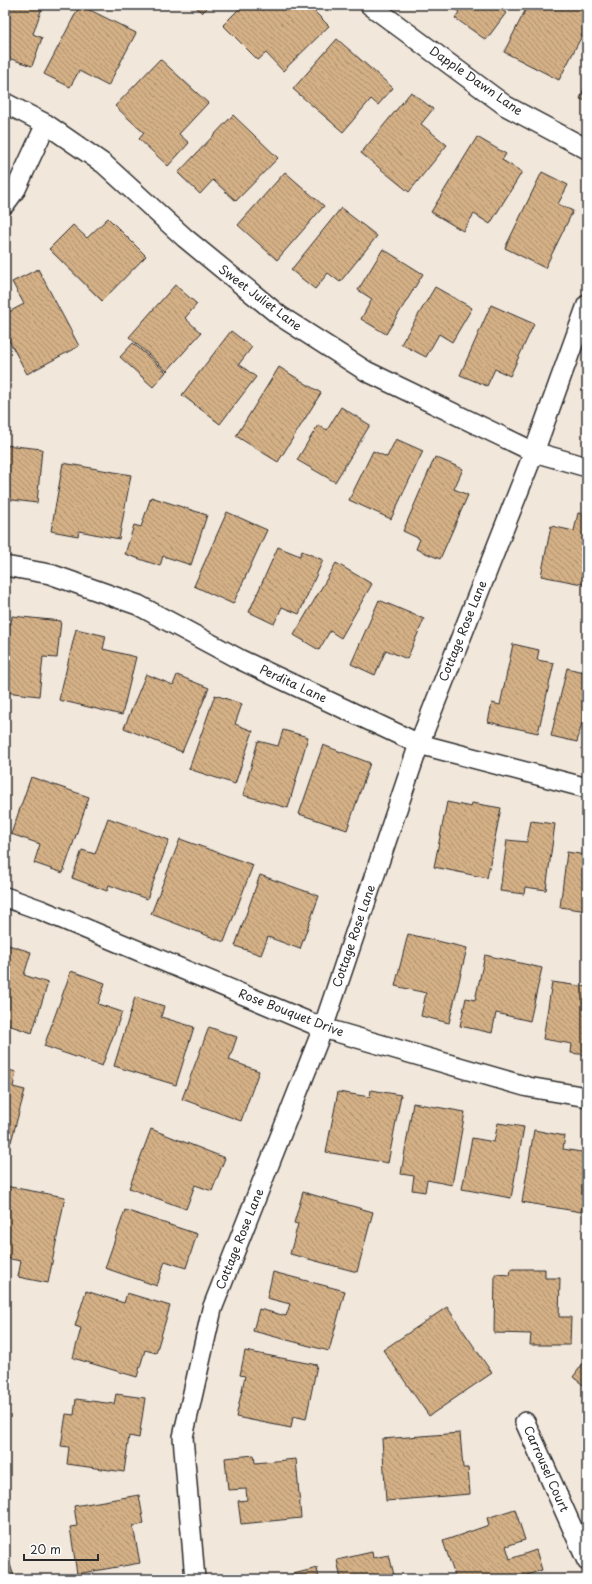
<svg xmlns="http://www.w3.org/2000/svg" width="592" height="1584" viewBox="0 0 592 1584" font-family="'Playpen Sans',sans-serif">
	<defs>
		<pattern id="building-back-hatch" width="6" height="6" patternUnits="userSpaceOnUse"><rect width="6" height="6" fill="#d4b086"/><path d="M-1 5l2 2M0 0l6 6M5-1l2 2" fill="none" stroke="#ac8f6e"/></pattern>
	</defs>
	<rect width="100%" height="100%" fill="#f2e7db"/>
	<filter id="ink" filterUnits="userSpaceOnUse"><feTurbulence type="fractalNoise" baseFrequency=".025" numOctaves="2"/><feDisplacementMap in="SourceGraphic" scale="8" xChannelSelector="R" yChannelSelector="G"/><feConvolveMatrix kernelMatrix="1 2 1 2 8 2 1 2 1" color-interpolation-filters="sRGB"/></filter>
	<g filter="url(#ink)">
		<!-- building -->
		<path fill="url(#building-back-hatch)" stroke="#2b2b2b" d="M5 5H43L33 34 42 38 32 66 5 57Z
			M80 5 136 33 108 86 79 71 70 87 44 74Z
			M194 5H210L202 13Z
			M243 5H293L294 6 296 5H308L329 26 283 71 266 53 258 60 223 25Z
			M449 5H496L506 13 486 40 455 18 459 12Z
			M528 5H587V26L559 80 504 52Z
			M337 39 393 88 378 105 371 99 343 132 293 89Z
			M160 59 208 103 179 134 189 143 168 166 139 139 144 133 115 106Z
			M587 81V101L580 99Z
			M411 92 433 109 421 124 447 145 409 192 361 153Z
			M233 115 278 158 236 201 213 180 200 194 178 173Z
			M477 137 506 154 502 160 522 172 490 224 474 214 463 231 431 212Z
			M285 172 324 206 277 260 238 225Z
			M542 172 568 185 558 204 573 211 545 268 505 248Z
			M341 208 377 236 340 282 328 273 315 289 291 270Z
			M108 218 146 256 102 301 49 249 73 225 87 238Z
			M383 249 423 274 386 334 361 319 372 299 358 290Z
			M38 269 79 346 27 374 5 333V314L24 304 12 282Z
			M175 285 197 304 185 318 201 333 167 371 129 337Z
			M435 287 472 308 452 342 439 334 426 357 401 344Z
			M491 305 534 324 510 376 495 369 487 386 460 375Z
			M231 331 252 347 239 364 256 377 220 424 182 395Z
			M133 343 166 372 153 387 120 357Z
			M279 367 321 393 278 462 236 436Z
			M341 407 370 425 335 482 297 460 318 425 327 430Z
			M396 439 423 451 391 519 349 500 373 451 387 457Z
			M5 445 42 449 37 503 5 499Z
			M435 457 463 469 454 489 468 495 440 559 416 549 420 539 403 531Z
			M63 463 131 475 119 539 79 531 78 536 51 531Z
			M151 497 207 515 191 565 163 556 160 566 125 554 134 525 141 527Z
			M227 512 267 530 233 604 194 586Z
			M578 513 587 514V585L541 576 551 526 574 531Z
			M278 547 300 556 302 551 323 560 299 614 282 607 274 624 249 612Z
			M336 563 372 584 341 638 330 631 319 650 294 635Z
			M379 600 424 619 407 659 386 650 375 675 351 664Z
			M12 616 61 621 57 658 43 657 39 696 5 692V623L11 624Z
			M76 629 106 636 103 649 136 657 122 715 59 700Z
			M513 644 539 650 537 660 554 663 538 733 488 722 492 703 500 705Z
			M567 668 587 673V724L582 723 577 742 551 736Z
			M146 674 173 685 177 675 209 688 182 752 124 728Z
			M215 695 242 704 235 724 253 731 235 784 189 769Z
			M283 730 308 737 288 808 243 795 258 741 278 746Z
			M323 745 370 763 347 830 299 814Z
			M31 777 89 797 63 873 34 863 40 844 11 834Z
			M447 802 471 807 472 803 501 808 487 878 434 867Z
			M108 818 169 840 147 899 109 885 107 891 72 878 82 850 95 854Z
			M531 821 555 824 546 890 525 887 524 894 500 891 507 840 527 842Z
			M180 839 253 865 224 942 151 914Z
			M587 847V911L560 907 567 852 586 855Z
			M260 875 319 896 300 949 268 937 261 955 235 946Z
			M408 934 467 948 449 1023 421 1016 426 993 395 986Z
			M5 944 31 952 24 975 48 983 32 1033 5 1024Z
			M485 955 542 968 530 1021 496 1013 492 1033 460 1026 466 998 475 1000Z
			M71 971 105 983 98 1004 122 1012 102 1066 44 1046Z
			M552 982 587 987V1055L571 1053 572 1044 543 1039Z
			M135 997 164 1006 161 1017 194 1027 176 1085 114 1066Z
			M209 1027 237 1037 229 1060 259 1071 241 1121 182 1099Z
			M5 1069 16 1072 13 1087 25 1090 11 1142 5 1141Z
			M371 1090 401 1095 388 1163 326 1152 338 1092 370 1097Z
			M413 1103 465 1112 452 1185 427 1180 425 1192 412 1190 414 1176 401 1174Z
			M498 1123 524 1127 511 1198 462 1189 472 1138 494 1142Z
			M151 1129 225 1158 212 1191 195 1185 186 1209 129 1188Z
			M534 1130 565 1136 563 1149 587 1153V1175L581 1212 522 1202Z
			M5 1186 65 1197 48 1283 18 1277 21 1261 5 1258Z
			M303 1192 373 1212 357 1272 290 1254 298 1224 294 1223Z
			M125 1210 197 1234 186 1268 165 1261 157 1286 105 1268Z
			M511 1269H545V1278H560L559 1317H571L570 1345H530L531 1334 494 1333 495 1274 510 1275Z
			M273 1272 345 1291 329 1351 253 1331 259 1309 286 1316 290 1304 267 1298Z
			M86 1291 124 1303 127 1293 170 1306 156 1353 145 1350 137 1377 73 1358 81 1328 75 1326Z
			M447 1307 492 1373 429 1416 383 1350Z
			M245 1351 317 1365 306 1419 293 1416 291 1428 236 1417 245 1376 240 1375Z
			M587 1358V1388L573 1377Z
			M116 1394 145 1398 139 1438 129 1436 124 1472 67 1464 69 1447 61 1446 66 1414 74 1415 76 1399 114 1404Z
			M460 1433 463 1468H468L470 1494 386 1501 382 1439Z
			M254 1455 255 1463 296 1459 301 1518 241 1524 238 1501 247 1500 246 1489 228 1490 225 1458Z
			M139 1495 144 1524 133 1526 140 1563 77 1574 70 1527 77 1526 74 1506Z
			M515 1509 525 1540 506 1546 510 1559 536 1550 542 1570 515 1579H456L443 1541 489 1525 487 1518Z
			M5 1550 15 1579H5Z
			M372 1552 373 1558 389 1555 395 1579H341L337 1560Z
			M317 1568 319 1579H282V1577Z"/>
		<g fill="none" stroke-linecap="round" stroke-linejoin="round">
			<defs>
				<path id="street" d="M370 5 506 106 587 149
					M5 103 46 124 104 164 185 238 280 316 366 371 534 452 587 467
					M5 204 16 189 46 124
					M5 566 50 574 138 605 239 659 419 744 587 788
					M5 897 41 910 323 1028 528 1087 587 1097
					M525 1422 587 1561
					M195 1579 183 1437 212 1309 323 1028 419 744 534 452 587 305"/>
			</defs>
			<!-- street casing -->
			<use href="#street" stroke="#2b2b2b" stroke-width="22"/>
			<!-- street -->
			<use href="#street" stroke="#fff" stroke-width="19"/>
		</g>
	</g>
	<g text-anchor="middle" stroke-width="3" stroke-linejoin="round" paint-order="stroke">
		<!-- street labels -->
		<g font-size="12" fill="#2b2b2b" stroke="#fff">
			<text transform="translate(476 81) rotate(35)" y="4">Dapple Dawn Lane</text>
			<text transform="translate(260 298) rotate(37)" y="4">Sweet Juliet Lane</text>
			<text transform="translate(463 631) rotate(-68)" y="4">Cottage Rose Lane</text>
			<text transform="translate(293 684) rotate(25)" y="4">Perdita Lane</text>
			<text transform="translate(354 936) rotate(-71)" y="4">Cottage Rose Lane</text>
			<text transform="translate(291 1013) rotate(21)" y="4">Rose Bouquet Drive</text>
			<text transform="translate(240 1239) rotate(-68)" y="4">Cottage Rose Lane</text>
			<text transform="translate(546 1469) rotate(66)" y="4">Carrousel Court</text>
		</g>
	</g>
	<!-- margin -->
	<rect width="592" height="1584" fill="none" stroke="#fff" stroke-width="20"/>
	<rect x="10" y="10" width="572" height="1564" fill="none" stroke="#2b2b2b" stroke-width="1.5" filter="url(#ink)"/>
	<!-- scale -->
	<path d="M24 1554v6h74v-6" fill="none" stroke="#2b2b2b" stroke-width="2"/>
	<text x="30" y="1554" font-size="12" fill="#2b2b2b" stroke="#ffffff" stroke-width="3" paint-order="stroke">20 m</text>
</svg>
